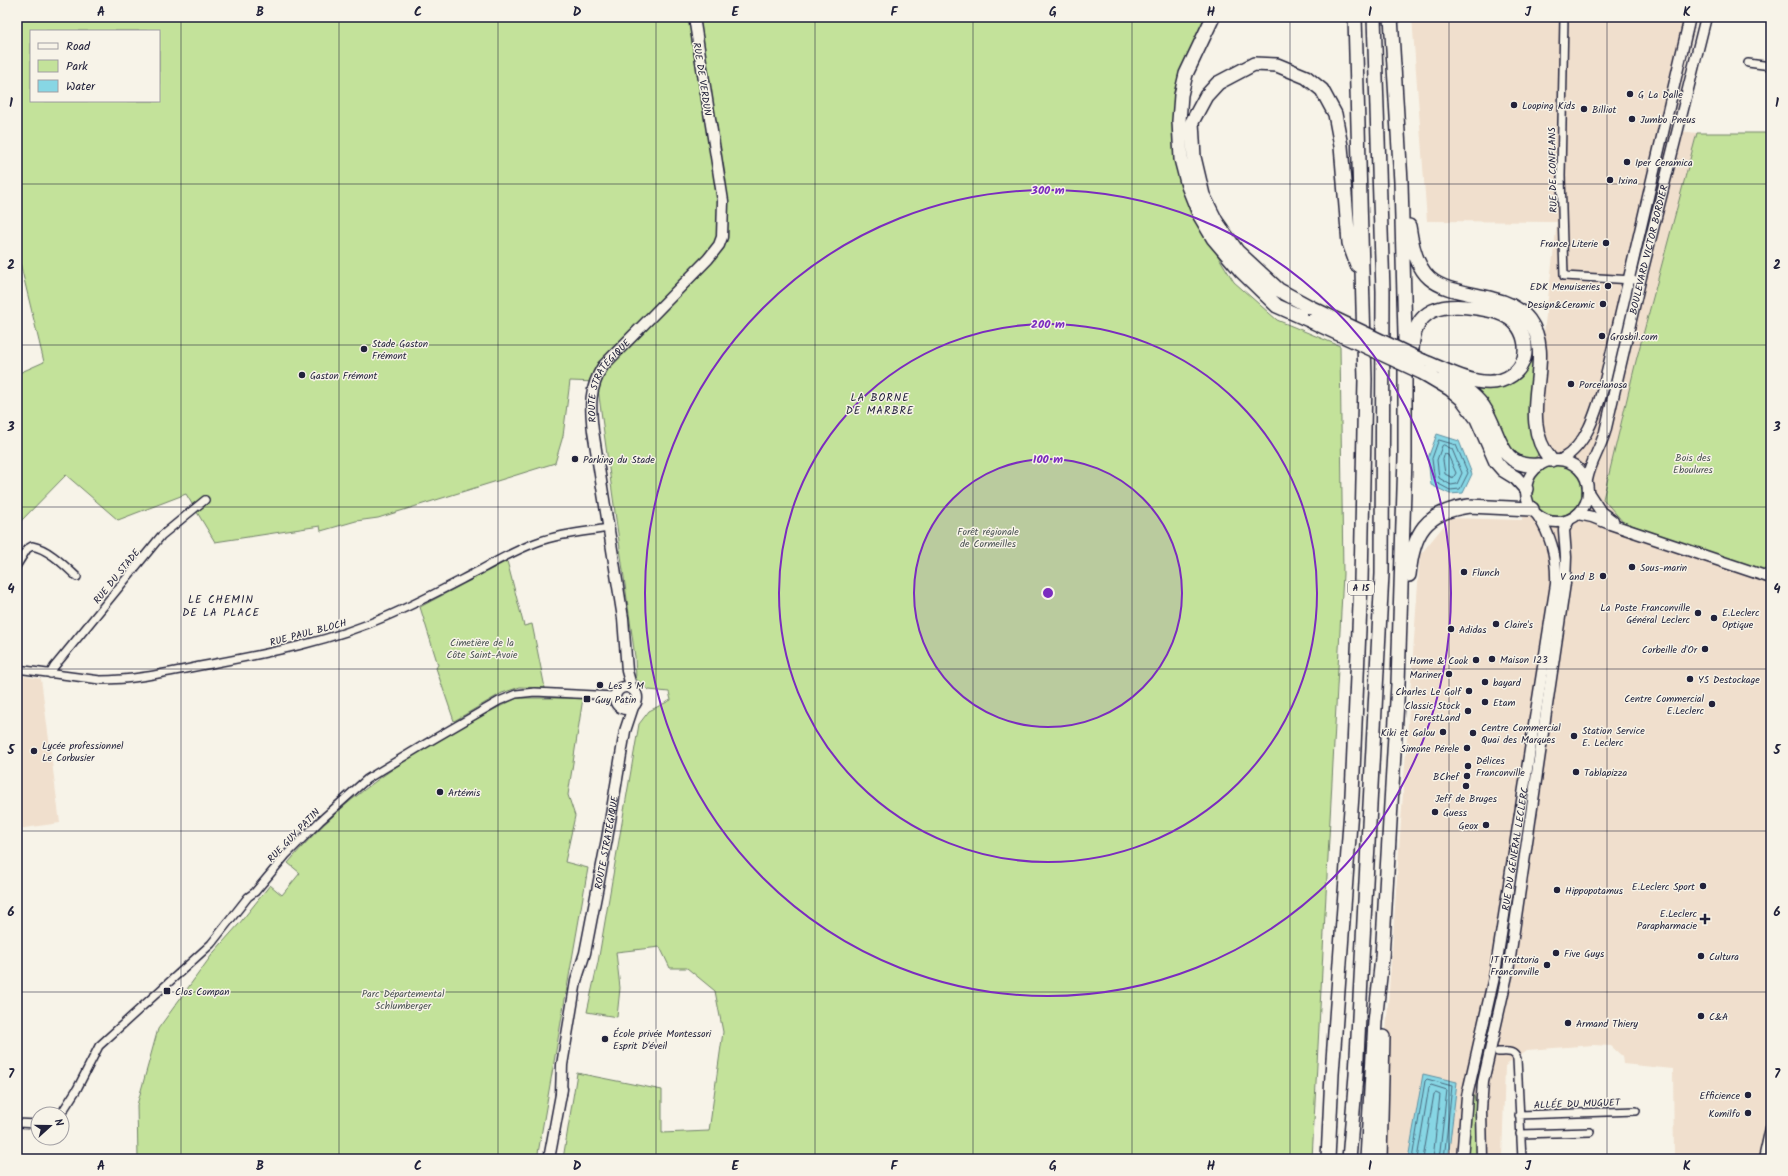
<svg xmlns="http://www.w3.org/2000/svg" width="1788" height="1176" viewBox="0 0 1788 1176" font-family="Kalam,sans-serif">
	<rect width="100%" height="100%" fill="#f7f3e8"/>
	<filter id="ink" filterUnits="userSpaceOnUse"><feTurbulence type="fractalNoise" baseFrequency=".025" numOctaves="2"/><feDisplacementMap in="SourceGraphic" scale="8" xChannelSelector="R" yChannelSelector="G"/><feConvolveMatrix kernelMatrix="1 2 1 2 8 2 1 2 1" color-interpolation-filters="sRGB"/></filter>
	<g filter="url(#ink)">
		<!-- built -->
		<path fill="#f0dfcd" d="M1412 17H1697L1671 130 1697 133 1636 361 1603 499 1623 522 1726 559 1771 573V1159H1674L1673 1069 1623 1064 1622 1056 1611 1046 1593 1045 1527 1050 1505 1066 1502 1159H1377L1420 555 1450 518 1522 520 1557 222 1427 221Z
			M17 675 41 679 60 823 17 829Z"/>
		<!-- green -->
		<path fill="#c3e29a" stroke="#72826a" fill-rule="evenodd" d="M17 17H1208L1174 94 1178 165 1197 222 1234 282 1277 320 1340 346 1343 574 1312 1159H563L577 1073 662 1090V1133L709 1131 723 1032 715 991 687 968H670L660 947 616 952 620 988 617 1017 587 1012 598 962 639 724 649 711 671 700 669 692 649 690 636 679 635 657 597 382 570 381 563 436 555 463 378 518 356 521 321 531 320 526 215 542 186 494 118 520 66 475 19 523 17 522V374L44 362 17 250ZM31 31H159V101H31Z
			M1697 133H1771V573L1726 559 1623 522 1603 499 1636 361Z
			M1534 351 1539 447 1538 455 1532 460 1512 455C1502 427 1495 409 1474 388 1494 392 1515 386 1527 368 1530 364 1532 357 1534 351Z
			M1531 490a26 26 0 1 1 52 0a26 26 0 1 1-52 0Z
			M507 561 524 626 532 624 545 688 520 687 502 693 454 721 436 668 438 665 420 607Z
			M517 698H583L568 795 575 816 565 862 588 868 537 1159H138L137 1105 158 1029 214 952 239 924 270 885 282 895 300 873 288 863C349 789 432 740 517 698Z
			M1471 1095H1474L1477 1112 1478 1159H1466Z"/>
		<!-- water -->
		<path fill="#87d6e4" stroke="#5f8ea0" d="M1437 434 1459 441 1472 474 1463 493 1450 494 1431 485 1428 458Z
			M1423 1074 1457 1082 1448 1159H1408Z"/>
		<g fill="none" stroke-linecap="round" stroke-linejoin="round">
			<!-- shore -->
			<path stroke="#4a6a7f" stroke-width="1" d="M1439 440 1456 445 1468 473 1460 489 1450 490 1435 482 1432 459Z
				M1444 445 1452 449 1462 473 1457 484 1451 485 1439 478 1437 460 1442 446Z
				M1445 454 1448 455 1456 473 1453 478 1445 474 1443 460Z
				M1412 1159 1425 1081 1427 1079 1452 1086 1444 1159
				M1417 1159 1429 1087 1431 1085 1447 1090 1439 1159
				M1423 1159 1434 1094 1436 1093 1440 1095 1433 1159"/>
			<defs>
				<path id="street" d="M1564 17 1561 176 1564 276 1633 280
					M1748 63 1771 66
					M17 565 27 549 32 546C49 549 65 566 77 577
					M17 669 100 680C139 680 178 670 216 663 274 652 331 641 385 617 418 603 449 586 480 570 498 560 516 550 535 543 558 534 584 532 609 528
					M50 674 54 667 161 536 205 500
					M1498 1052C1507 1052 1514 1050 1517 1059L1522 1159
					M61 1114 77 1089 99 1046 211 944 248 897 255 892 286 855 320 821 367 779 420 747 499 701 516 694 535 692 615 696
					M1519 1115 1636 1111
					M17 1123 38 1124
					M1520 1134 1590 1132"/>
				<g id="secondary">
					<path d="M1562 459C1587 445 1596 412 1604 385L1690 17"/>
					<circle cx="1557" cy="491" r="31"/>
					<path id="s1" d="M1587 480C1590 463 1600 449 1605 432L1640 281 1706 17"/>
					<path d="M1588 492 1601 512 1613 521"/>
					<path d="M1578 514 1592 517 1610 524 1771 578"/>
					<circle cx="626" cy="698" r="11"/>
					<path id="s2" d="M632 689 627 671 623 618 593 431C590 405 589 389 603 366L708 259 719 245 722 237 723 201 694 17"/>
					<path id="s3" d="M561 1094 562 1065 576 981 585 953 607 839 625 731 633 707"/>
					<path d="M549 1159 562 1089"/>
					<path id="s4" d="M1462 1159 1467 1096 1495 973 1556 584C1557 560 1552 537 1538 516"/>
					<path d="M1482 1159 1481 1110 1483 1082 1508 971 1565 583 1566 557 1564 530 1569 520"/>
					<path d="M1764 1159 1771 1128"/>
				</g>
				<path id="highway" d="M1213 17 1186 74 1181 95 1179 121 1181 159 1188 186 1200 216 1213 238 1241 271 1277 306 1311 321
					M1409 226C1418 290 1439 286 1493 299 1507 302 1520 308 1529 320 1558 359 1514 416 1551 460
					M1310 307 1279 290 1237 251 1216 221 1203 195 1194 157 1192 122 1206 96 1218 83 1254 64 1277 65 1306 77 1322 90 1335 114 1341 146 1349 243 1357 265
					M1412 349C1414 307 1443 303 1477 308 1491 310 1506 313 1516 324 1524 333 1527 347 1524 358 1522 365 1518 371 1512 375 1486 394 1450 371 1423 361
					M1423 373 1450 389 1462 399 1477 419 1496 462 1503 470 1516 478 1526 489
					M1445 375C1459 384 1473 393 1483 406 1501 432 1498 469 1538 465
					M1409 575C1413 533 1425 512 1469 506L1532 509
					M1328 1159 1332 1074 1352 795 1361 581 1365 379 1355 17
					M1349 1159 1356 1075 1382 574 1383 291 1374 17
					M1367 1159 1375 1022 1382 958 1398 684 1405 457V335L1401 182 1391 17
					M1380 1159 1383 1037"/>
			</defs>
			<!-- street casing -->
			<use href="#street" stroke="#22223b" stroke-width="10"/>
			<!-- secondary casing -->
			<use href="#secondary" stroke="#22223b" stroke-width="13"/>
			<!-- highway casing -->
			<use href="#highway" stroke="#22223b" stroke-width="16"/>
			<!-- street -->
			<use href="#street" stroke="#f7f3e8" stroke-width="7"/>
			<!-- secondary -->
			<use href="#secondary" stroke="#f7f3e8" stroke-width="10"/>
			<!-- highway -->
			<use href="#highway" stroke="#f7f3e8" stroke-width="13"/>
			<defs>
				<path id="highway-bridge" d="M1310 307 1423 361
					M1311 321 1423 373"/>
			</defs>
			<!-- highway-bridge casing -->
			<use href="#highway-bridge" stroke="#22223b" stroke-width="16" stroke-linecap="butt"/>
			<!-- highway-bridge -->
			<use href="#highway-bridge" stroke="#f7f3e8" stroke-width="13"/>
		</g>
	</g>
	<!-- grid -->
	<path fill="none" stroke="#22223b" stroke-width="1" stroke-opacity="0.55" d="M181 17V1159M339 17V1159M498 17V1159M656 17V1159M815 17V1159M973 17V1159M1132 17V1159M1290 17V1159M1449 17V1159M1607 17V1159M17 184H1771M17 345H1771M17 507H1771M17 669H1771M17 831H1771M17 992H1771"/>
	<!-- distance rings -->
	<circle cx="1048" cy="593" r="134" fill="#7b2cbf" fill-opacity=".12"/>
	<g fill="none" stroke="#7b2cbf" stroke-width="2">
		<circle cx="1048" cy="593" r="134"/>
		<circle cx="1048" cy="593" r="269"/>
		<circle cx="1048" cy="593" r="403"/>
	</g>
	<!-- markers -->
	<g fill="#22223b" stroke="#f7f3e8" stroke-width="1.5">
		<circle cx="1630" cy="94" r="4"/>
		<circle cx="1514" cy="105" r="4"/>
		<circle cx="1584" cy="109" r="4"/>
		<circle cx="1632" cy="119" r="4"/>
		<circle cx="1627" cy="162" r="4"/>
		<circle cx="1610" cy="180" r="4"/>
		<circle cx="1606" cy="243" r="4"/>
		<circle cx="1608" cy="286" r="4"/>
		<circle cx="1603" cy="304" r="4"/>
		<circle cx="1602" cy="336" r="4"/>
		<circle cx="364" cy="349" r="4"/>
		<circle cx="302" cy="375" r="4"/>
		<circle cx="1571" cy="384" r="4"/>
		<circle cx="575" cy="459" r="4"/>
		<circle cx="1632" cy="567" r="4"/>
		<circle cx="1464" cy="572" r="4"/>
		<circle cx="1603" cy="576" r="4"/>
		<circle cx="1698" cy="613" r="4"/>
		<circle cx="1714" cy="618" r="4"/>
		<circle cx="1496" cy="624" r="4"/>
		<circle cx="1451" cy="629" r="4"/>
		<circle cx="1705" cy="649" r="4"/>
		<circle cx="1492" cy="659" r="4"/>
		<circle cx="1476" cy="660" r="4"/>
		<circle cx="1449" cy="674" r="4"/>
		<circle cx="1690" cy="679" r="4"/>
		<circle cx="1485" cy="682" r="4"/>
		<circle cx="600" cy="685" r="4"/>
		<circle cx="1469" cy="691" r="4"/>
		<rect x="583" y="695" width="8" height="8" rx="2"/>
		<circle cx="1485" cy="702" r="4"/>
		<circle cx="1712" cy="704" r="4"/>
		<circle cx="1468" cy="711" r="4"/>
		<circle cx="1443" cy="732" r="4"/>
		<circle cx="1473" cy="733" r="4"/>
		<circle cx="1574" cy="736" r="4"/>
		<circle cx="1467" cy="748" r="4"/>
		<circle cx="34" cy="751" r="4"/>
		<circle cx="1468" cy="766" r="4"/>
		<circle cx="1576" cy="772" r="4"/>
		<circle cx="1467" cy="776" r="4"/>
		<circle cx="1466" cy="786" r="4"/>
		<circle cx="440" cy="792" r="4"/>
		<circle cx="1435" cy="812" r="4"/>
		<circle cx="1486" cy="825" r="4"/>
		<circle cx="1703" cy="886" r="4"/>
		<circle cx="1557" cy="890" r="4"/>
		<path d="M1703 913h4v4h4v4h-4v4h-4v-4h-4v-4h4z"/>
		<circle cx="1556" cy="953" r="4"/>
		<circle cx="1701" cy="956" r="4"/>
		<circle cx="1547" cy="965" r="4"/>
		<rect x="163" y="987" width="8" height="8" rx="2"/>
		<circle cx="1701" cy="1016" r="4"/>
		<circle cx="1568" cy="1023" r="4"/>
		<circle cx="605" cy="1039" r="4"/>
		<circle cx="1748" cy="1095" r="4"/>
		<circle cx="1748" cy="1113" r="4"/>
	</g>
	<g text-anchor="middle" stroke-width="3" stroke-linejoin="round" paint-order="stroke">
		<!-- shield labels -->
		<rect fill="#f7f3e8" stroke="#62616f" stroke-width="1" x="1348" y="581" width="26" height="14" rx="3"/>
		<g font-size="9" font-weight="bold" fill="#22223b">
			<text x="1361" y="591">A 15</text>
		</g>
		<!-- street labels -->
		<g font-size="10" fill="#22223b" stroke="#f7f3e8">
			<text transform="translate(703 79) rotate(81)" y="4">RUE DE VERDUN</text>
			<text transform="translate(1552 170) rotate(-91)" y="4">RUE DE CONFLANS</text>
			<text dy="4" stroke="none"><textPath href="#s1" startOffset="239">BOULEVARD VICTOR BORDIER</textPath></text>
			<text dy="4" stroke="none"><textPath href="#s2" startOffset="317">ROUTE STRATÉGIQUE</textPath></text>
			<text transform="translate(116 576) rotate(-51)" y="4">RUE DU STADE</text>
			<text transform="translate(308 632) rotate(-15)" y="4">RUE PAUL BLOCH</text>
			<text transform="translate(293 835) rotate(-46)" y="4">RUE GUY PATIN</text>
			<text dy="4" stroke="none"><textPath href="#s3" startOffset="256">ROUTE STRATÉGIQUE</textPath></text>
			<text dy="4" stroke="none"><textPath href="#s4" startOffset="315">RUE DU GÉNÉRAL LECLERC</textPath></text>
			<text transform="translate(1577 1103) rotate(-2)" y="4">ALLÉE DU MUGUET</text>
		</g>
		<!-- poi labels -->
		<g font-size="10" fill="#22223b" stroke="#f7f3e8" text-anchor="start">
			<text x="1638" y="98">G La Dalle</text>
			<text x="1522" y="109">Looping Kids</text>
			<text x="1592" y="113">Billiot</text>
			<text x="1640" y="123">Jumbo Pneus</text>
			<text x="1635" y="166">Iper Ceramica</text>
			<text x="1618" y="184">Ixina</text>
			<text x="1598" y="247" text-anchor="end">France Literie</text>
			<text x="1600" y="290" text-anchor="end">EDK Menuiseries</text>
			<text x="1595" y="308" text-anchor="end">Design&amp;Ceramic</text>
			<text x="1610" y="340">Grosbil.com</text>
			<text x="372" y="347">Stade Gaston<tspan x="372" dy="12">Frémont</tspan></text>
			<text x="310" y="379">Gaston Frémont</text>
			<text x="1579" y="388">Porcelanosa</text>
			<text x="583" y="463">Parking du Stade</text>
			<text x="1640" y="571">Sous-marin</text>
			<text x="1472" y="576">Flunch</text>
			<text x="1595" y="580" text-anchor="end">V and B</text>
			<text x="1690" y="611" text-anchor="end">La Poste Franconville<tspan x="1690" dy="12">Général Leclerc</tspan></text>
			<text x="1722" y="616">E.Leclerc<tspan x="1722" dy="12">Optique</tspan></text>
			<text x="1504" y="628">Claire's</text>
			<text x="1459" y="633">Adidas</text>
			<text x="1697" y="653" text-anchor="end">Corbeille d'Or</text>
			<text x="1500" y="663">Maison 123</text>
			<text x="1468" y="664" text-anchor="end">Home &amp; Cook</text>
			<text x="1441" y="678" text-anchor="end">Mariner</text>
			<text x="1698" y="683">YS Destockage</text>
			<text x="1493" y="686">bayard</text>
			<text x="608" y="689">Les 3 M</text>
			<text x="1461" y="695" text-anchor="end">Charles Le Golf</text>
			<text x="1704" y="702" text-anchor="end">Centre Commercial<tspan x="1704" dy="12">E.Leclerc</tspan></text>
			<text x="595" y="703">Guy Patin</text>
			<text x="1493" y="706">Etam</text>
			<text x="1460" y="709" text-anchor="end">Classic Stock<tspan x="1460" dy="12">ForestLand</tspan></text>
			<text x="1481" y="731">Centre Commercial<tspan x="1481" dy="12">Quai des Marques</tspan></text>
			<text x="1582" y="734">Station Service<tspan x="1582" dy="12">E. Leclerc</tspan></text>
			<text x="1435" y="736" text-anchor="end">Kiki et Galou</text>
			<text x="42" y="749">Lycée professionnel<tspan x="42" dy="12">Le Corbusier</tspan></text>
			<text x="1459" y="752" text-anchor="end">Simone Pérele</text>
			<text x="1476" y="764">Délices<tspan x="1476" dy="12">Franconville</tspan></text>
			<text x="1584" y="776">Tablapizza</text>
			<text x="1459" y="780" text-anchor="end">BChef</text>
			<text x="448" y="796">Artémis</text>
			<text x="1466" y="802" text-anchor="middle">Jeff de Bruges</text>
			<text x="1443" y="816">Guess</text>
			<text x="1478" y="829" text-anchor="end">Geox</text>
			<text x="1695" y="890" text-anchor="end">E.Leclerc Sport</text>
			<text x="1565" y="894">Hippopotamus</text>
			<text x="1697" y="917" text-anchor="end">E.Leclerc<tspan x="1697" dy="12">Parapharmacie</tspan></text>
			<text x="1564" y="957">Five Guys</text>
			<text x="1709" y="960">Cultura</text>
			<text x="1539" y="963" text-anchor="end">IT Trattoria<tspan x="1539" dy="12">Franconville</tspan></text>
			<text x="175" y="995">Clos Compan</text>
			<text x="1709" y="1020">C&amp;A</text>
			<text x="1576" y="1027">Armand Thiery</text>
			<text x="613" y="1037">École privée Montessori<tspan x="613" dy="12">Esprit D'éveil</tspan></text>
			<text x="1740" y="1099" text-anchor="end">Efficience</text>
			<text x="1740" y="1117" text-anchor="end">Komilfo</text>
		</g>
		<!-- park labels -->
		<g font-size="10" fill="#4a5253" stroke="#f7f3e8">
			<text x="1693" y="461">Bois des<tspan x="1693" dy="12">Eboulures</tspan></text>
			<text x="988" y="535">Forêt régionale<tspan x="988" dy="12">de Cormeilles</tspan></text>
			<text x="482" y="646">Cimetière de la<tspan x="482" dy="12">Côte Saint-Avoie</tspan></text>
			<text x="403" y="997">Parc Départemental<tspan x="403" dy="12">Schlumberger</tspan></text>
		</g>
		<!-- neighbourhood labels -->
		<g font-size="11" letter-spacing="1" fill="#22223b" stroke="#f7f3e8">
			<text x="880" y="401">LA BORNE<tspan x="880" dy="13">DE MARBRE</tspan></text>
			<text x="221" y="603">LE CHEMIN<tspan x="221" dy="13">DE LA PLACE</tspan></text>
		</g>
	</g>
	<circle cx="1048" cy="593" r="6" fill="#7b2cbf" stroke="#f7f3e8" stroke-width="2"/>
	<g font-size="12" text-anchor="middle" font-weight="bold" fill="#7b2cbf" stroke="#f7f3e8" stroke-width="3" stroke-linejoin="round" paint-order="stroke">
		<text x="1048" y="194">300 m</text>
		<text x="1048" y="328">200 m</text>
		<text x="1048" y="463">100 m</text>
	</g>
	<!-- margin -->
	<rect width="1788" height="1176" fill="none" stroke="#f7f3e8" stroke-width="44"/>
	<!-- legend -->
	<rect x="30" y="30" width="130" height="72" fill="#f7f3e8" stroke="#a29fa3"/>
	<rect x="38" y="43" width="20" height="6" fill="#f7f3e8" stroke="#a29fa3"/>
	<text x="66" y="50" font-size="12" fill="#22223b">Road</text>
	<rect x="38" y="60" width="20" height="12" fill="#c3e29a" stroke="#a29fa3"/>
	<text x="66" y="70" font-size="12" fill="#22223b">Park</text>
	<rect x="38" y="80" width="20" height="12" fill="#87d6e4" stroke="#a29fa3"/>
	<text x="66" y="90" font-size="12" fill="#22223b">Water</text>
	<!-- north arrow -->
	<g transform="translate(50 1126) rotate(69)"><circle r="19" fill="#f7f3e8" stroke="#a29fa3"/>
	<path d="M0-3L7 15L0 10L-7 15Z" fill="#22223b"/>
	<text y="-6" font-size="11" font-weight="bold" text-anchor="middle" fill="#22223b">N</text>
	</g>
	<rect x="22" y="22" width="1744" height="1132" fill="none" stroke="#22223b" stroke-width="1.5"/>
	<g font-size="13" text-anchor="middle" font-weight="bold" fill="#22223b">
		<text x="101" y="16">A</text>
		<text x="260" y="16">B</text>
		<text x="418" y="16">C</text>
		<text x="577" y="16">D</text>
		<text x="735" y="16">E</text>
		<text x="894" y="16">F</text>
		<text x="1053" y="16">G</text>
		<text x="1211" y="16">H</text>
		<text x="1370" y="16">I</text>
		<text x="1528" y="16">J</text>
		<text x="1687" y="16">K</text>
		<text x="11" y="107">1</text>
		<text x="1777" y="107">1</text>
		<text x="11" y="269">2</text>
		<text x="1777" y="269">2</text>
		<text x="11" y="431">3</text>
		<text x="1777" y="431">3</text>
		<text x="11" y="593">4</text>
		<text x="1777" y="593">4</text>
		<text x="11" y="754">5</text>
		<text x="1777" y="754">5</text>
		<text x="11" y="916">6</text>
		<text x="1777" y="916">6</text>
		<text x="11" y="1078">7</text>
		<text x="1777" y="1078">7</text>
		<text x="101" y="1170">A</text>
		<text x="260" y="1170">B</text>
		<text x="418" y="1170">C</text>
		<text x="577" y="1170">D</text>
		<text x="735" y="1170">E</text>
		<text x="894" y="1170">F</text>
		<text x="1053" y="1170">G</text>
		<text x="1211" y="1170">H</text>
		<text x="1370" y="1170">I</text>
		<text x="1528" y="1170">J</text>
		<text x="1687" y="1170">K</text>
	</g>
</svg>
